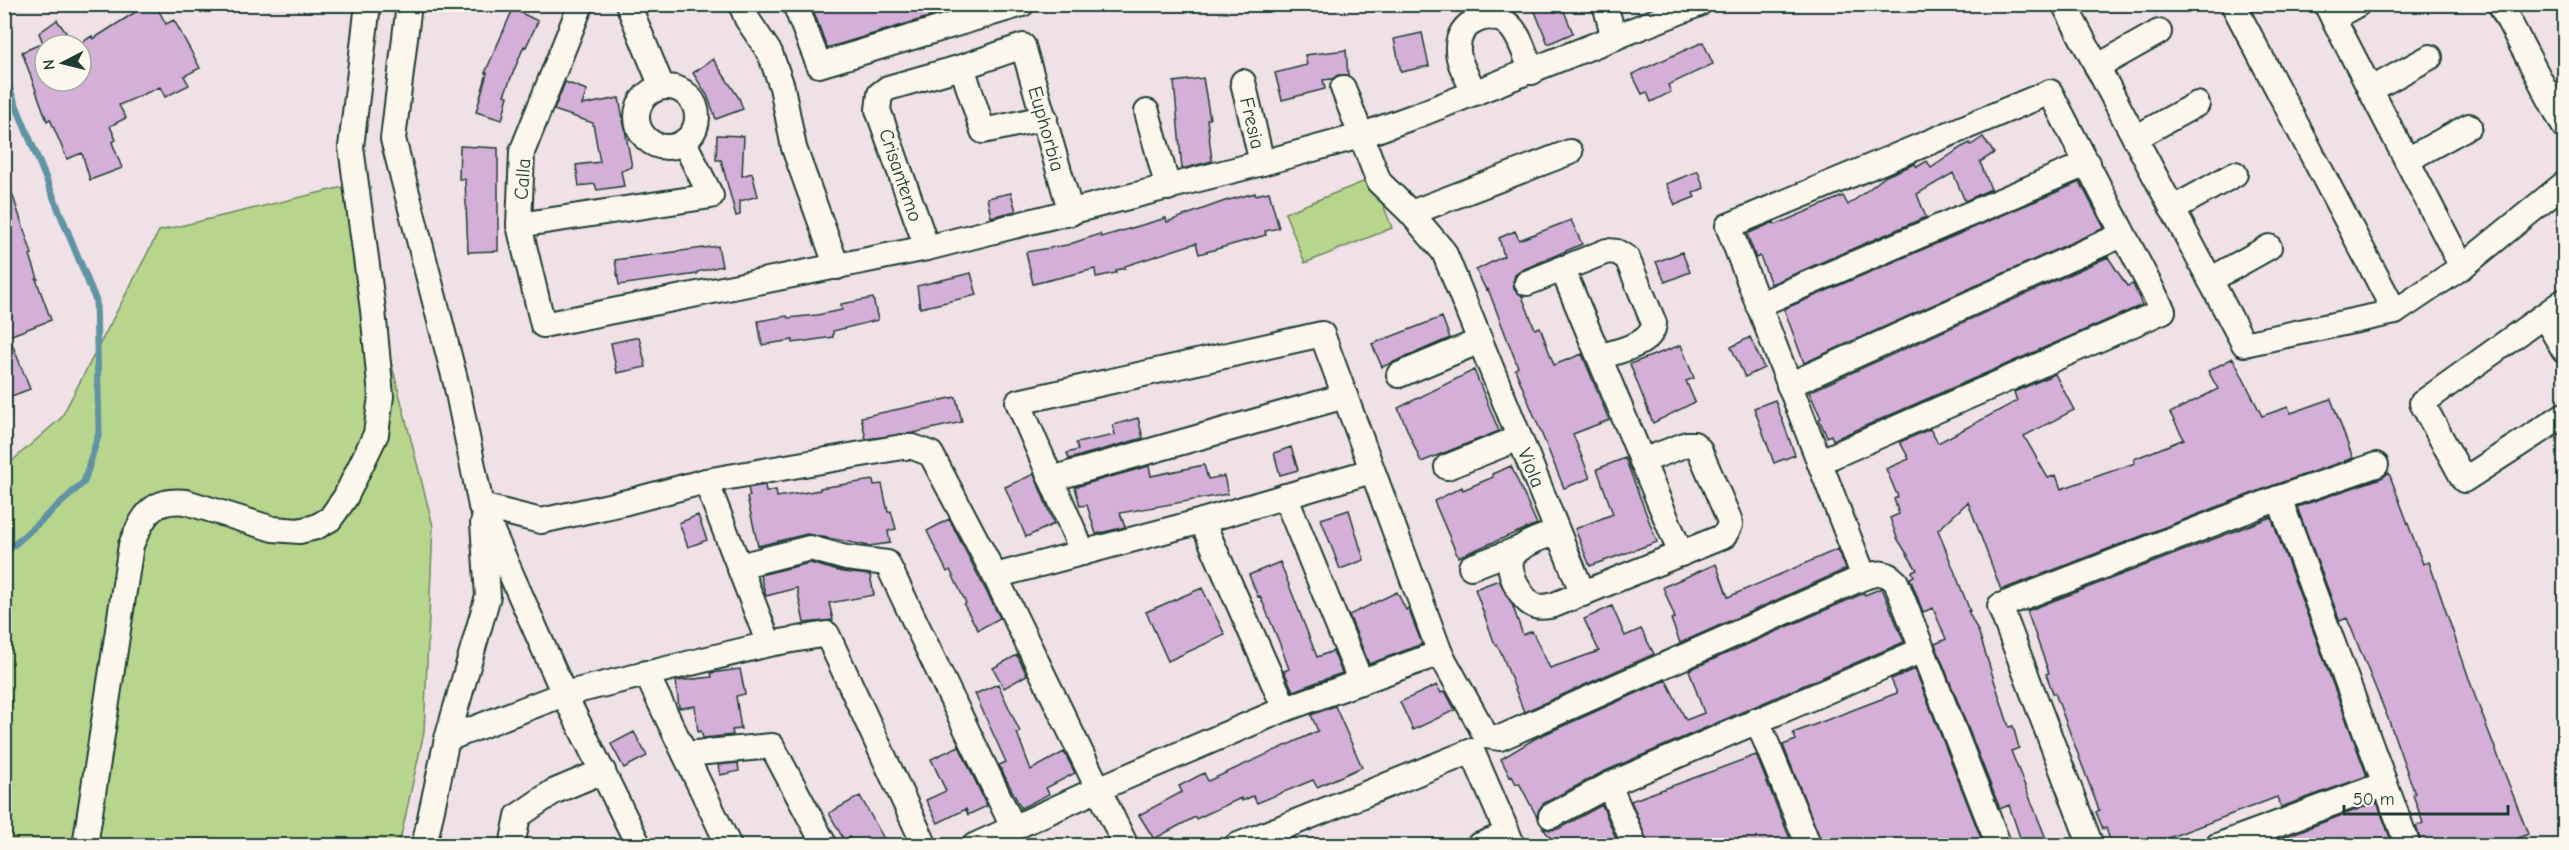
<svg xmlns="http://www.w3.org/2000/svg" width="2569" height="850" viewBox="0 0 2569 850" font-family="'Comic Neue',sans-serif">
	<rect width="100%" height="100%" fill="#efe1e6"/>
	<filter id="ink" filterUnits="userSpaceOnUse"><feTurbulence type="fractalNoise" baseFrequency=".0167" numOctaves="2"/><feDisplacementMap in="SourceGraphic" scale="12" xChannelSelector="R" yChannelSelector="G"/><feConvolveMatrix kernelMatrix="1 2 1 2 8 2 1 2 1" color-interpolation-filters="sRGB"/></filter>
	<g filter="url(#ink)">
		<!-- green -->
		<path fill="#b8d58d" stroke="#6c8960" stroke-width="1.5" d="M1373 178 1392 228 1305 263 1285 213Z
			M360 183 388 350 433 526 424 732 399 845H5L4 468 61 418 159 231Z"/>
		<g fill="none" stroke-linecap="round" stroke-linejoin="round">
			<!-- stream -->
			<path stroke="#6193a4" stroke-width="7" d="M4 76 96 301 99 433 84 482 4 554"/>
		</g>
		<!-- building -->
		<path fill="#d4afd8" stroke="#1f3d34" stroke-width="1.5" d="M148 4H155L166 24 174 20 200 68 184 76 189 85 165 97 160 87 119 105 126 118 110 126 116 140 112 142 122 168 90 180 82 153 67 159 50 119 47 121 22 52 43 43 39 33 57 20 75 45H45V81H81V74L91 69 81 54V45H78L92 36 93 39Z
			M811 4H971L827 48Z
			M1532 4H1561L1573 33 1548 44Z
			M513 9 538 21 526 47 524 46 504 95 508 96 502 120 476 112 487 73H485Z
			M1422 33 1429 66 1401 72 1394 39Z
			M1703 42 1713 64 1668 85 1671 92 1651 102 1647 92 1642 94 1632 74Z
			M1346 50 1348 75H1338L1332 79 1323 80 1325 89 1282 100 1275 73 1307 65 1305 55Z
			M713 59 739 98 743 109 716 119 707 95 693 73Z
			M1203 78 1210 119H1207L1212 161 1182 169 1174 82Z
			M565 82 587 90 582 105 619 98 632 167 621 171 624 186 597 190 595 184 579 186 576 165 600 162 593 123 554 110Z
			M717 135 744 136 742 176 752 173 758 196 740 201V215L736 216 721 160H716Z
			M1983 137 1994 153 1980 162 1991 189 1965 201 1953 173 1917 194 1926 217 1771 284 1760 256 1756 258 1747 234 1774 222 1775 225 1843 196 1848 205 1886 176 1915 164 1917 167 1927 161 1931 168 1962 147 1970 143 1971 145Z
			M460 146 498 148V251L468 252 465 179H459Z
			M1698 171 1704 188 1693 193 1695 197 1675 205 1666 184Z
			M8 181 32 254 30 255 38 279H36L51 320 9 336 30 389 4 399V182Z
			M2080 182 2104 228 1804 363 1784 309Z
			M1269 192 1279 228 1265 231 1266 235 1199 254 1196 243 1125 266V268L1116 270V273L1096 277 1095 269 1033 284 1026 252 1067 245 1100 234 1101 237 1166 218 1167 222 1225 201 1255 193V195Z
			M1011 193 1016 211 991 217 987 198Z
			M1571 220 1582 244 1522 270 1515 275 1513 282 1514 289 1522 296 1535 329 1540 327 1554 365 1582 354 1609 420 1573 434 1590 478 1564 488 1515 369 1518 367 1488 289 1486 290 1476 270 1504 256 1499 238 1515 231 1519 240Z
			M718 246 722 266 697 272V274L619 285 615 260Z
			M1682 252 1690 272 1665 282 1656 262Z
			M2108 257 2127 286 2133 284 2142 305 1833 440 1831 435 1827 437 1819 419 1821 418 1809 392Z
			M971 273 977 295 920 308 917 286Z
			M873 298 878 320 833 331V337L793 343V340L762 345 758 321 787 316 788 318 817 315 842 310 841 304Z
			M1442 317 1450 338 1382 367 1372 344Z
			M639 337 646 367 617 373 611 343Z
			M1750 337 1764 368 1745 377 1731 347Z
			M1681 345 1694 378 1686 381 1695 402 1653 423 1630 364Z
			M2233 358 2262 416 2288 407 2291 413 2331 399 2353 458 2274 485 2001 590 1968 502 1938 530 1970 611H1968L1979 633 2009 727 2013 726 2019 748 2011 751 2049 846H2023L2009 805 2000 809 1935 644 1946 639 1933 608 1923 612 1910 578 1914 576 1912 572 1917 570 1897 538 1890 518 1899 514 1894 499 1898 497 1886 469 1909 459 1900 442 1930 429 1938 443 2017 401 2014 392 2055 374 2074 410 2024 436 2048 478 2056 475 2061 489 2135 463 2134 459 2184 439 2170 413 2218 389 2208 371Z
			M1474 370 1499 431 1421 462 1398 408Z
			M956 397 962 422 913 433 866 439 861 417Z
			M1775 400 1795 455 1774 463 1754 408Z
			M1138 418 1143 438 1069 459 1067 453 1078 450 1076 443 1115 435 1113 425Z
			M1291 447 1298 470 1280 475 1274 453Z
			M1625 458 1657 542 1590 566 1575 529 1613 514 1597 469Z
			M1204 465 1208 479 1224 476 1228 494 1120 513 1125 527 1096 534 1087 505 1080 506 1075 487 1149 466 1151 476Z
			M1511 466 1537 524 1458 557 1434 501 1462 487 1463 490 1493 477 1492 474Z
			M2389 473 2423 564 2429 562 2475 696 2528 834 2500 846H2422L2416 826 2423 823 2413 795 2415 794 2389 721 2347 618 2340 621 2297 507 2381 478Z
			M1034 474 1054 524 1026 537 1005 487Z
			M873 480 874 485 882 484 888 512 891 511 896 529 888 531 890 543 869 546 807 534 758 546 747 497 750 496 748 488 765 485 766 492 776 490 777 497 820 490V488Z
			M1349 510 1364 560 1340 569 1321 519Z
			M698 515 707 540 688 547 679 523Z
			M2271 517 2367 776 2281 807 2277 797 2147 846H2112L2106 828 2103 829 2096 812 2099 810 2055 693H2053L2046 674 2049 673 2027 611Z
			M949 519 1000 618 978 630 964 605 966 603 950 570 947 572 927 531Z
			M1838 549 1846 569 1680 643 1671 619 1675 618 1663 587 1716 564 1728 597Z
			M1280 562 1317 657 1333 651 1342 673 1293 691 1284 671 1289 669 1280 644 1260 596 1258 597 1249 575Z
			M810 563 842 572 870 575 874 595 829 603 833 620 804 623 797 588 766 596 760 575Z
			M1499 580 1512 604 1523 635 1532 631 1550 668 1599 651 1584 619 1612 606 1625 636 1641 629 1654 654 1524 712 1501 652 1494 642 1475 589Z
			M1202 588 1225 635 1168 661 1146 612Z
			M1882 588 1904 642 1603 772 1544 803 1539 809 1537 817 1519 783 1516 784 1512 776 1510 777 1501 759 1536 738 1666 680 1686 720 1704 713 1689 670 1864 593 1865 595Z
			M1397 592 1406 610 1408 608 1422 644 1369 664 1349 615Z
			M1017 655 1027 675 1004 688 993 668Z
			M740 669 745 694 736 696 741 729 732 730 733 735 703 738 701 731 698 732 695 706 679 708 676 681 712 677 711 673Z
			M1915 669 1984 846H1964L1963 842 1954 846H1876L1873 841 1863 846H1823L1783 745 1796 740 1793 733 1897 693 1891 679Z
			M998 684 1020 732 1017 733 1031 770 1064 752 1075 773 1046 788 1049 794 1021 808 999 765 1006 762 975 694Z
			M1437 685 1441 693 1445 691 1455 710 1413 730 1400 702Z
			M1335 706 1362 767 1317 787 1313 780 1257 803 1253 796 1242 801 1241 798 1196 819 1195 817 1154 839 1139 815 1182 792 1179 786 1204 773 1208 781 1318 731 1311 715Z
			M634 732 647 756 624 768 611 744Z
			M959 746 987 806 968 815 966 809 938 823 926 800 946 791 931 759Z
			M1756 755 1793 846H1649L1631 801Z
			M738 763 739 771 720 775 718 765Z
			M860 796 888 846H853L849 837 844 840 829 813Z
			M2377 802 2393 846H2260Z
			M1602 805 1619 846H1556L1543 828 1550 830 1558 829Z"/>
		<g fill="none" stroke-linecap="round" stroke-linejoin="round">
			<defs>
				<g id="minor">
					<path d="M409 4 393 139 456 383 481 506 541 521 627 502 706 481 902 447H913L931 454 995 576 1126 846"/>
					<path d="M581 4 522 152 519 225 543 325 927 248 1262 163 1360 136 1418 115 1699 4"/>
					<path d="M628 4 662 87"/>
					<path d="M741 4 747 19 770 53 782 87 794 148 837 267"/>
					<path d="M795 4 819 65 1022 4"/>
					<path d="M1605 4 1614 38"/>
					<path d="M2064 4 2244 344 2395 312 2462 267 2564 184"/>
					<path d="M2233 4 2395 312"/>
					<path d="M2326 4 2462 267"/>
					<path d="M2500 4 2564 126"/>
					<path d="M2333 18 2358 4"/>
					<path d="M962 67 983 131 1045 118"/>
					<path d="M2097 67 2159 32"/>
					<path id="s1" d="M1243 82 1262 163"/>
					<circle cx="667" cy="117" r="30"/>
					<path id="s2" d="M1343 88 1379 182 1411 213 1444 252 1583 594"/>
					<path d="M2370 90 2430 57"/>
					<path d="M1475 93C1469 80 1458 64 1458 50 1456 22 1491 7 1510 26 1521 37 1526 58 1532 72"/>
					<path d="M1147 112 1168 188"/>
					<path d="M2135 138 2197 104"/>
					<path d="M2407 160 2469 126"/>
					<path d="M2172 209 2235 174"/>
					<path d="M1411 213 1570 152"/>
					<path d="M519 225 711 196 684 142"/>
					<path id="s3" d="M927 248 878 110 880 94 888 88 962 67 1023 46 1071 213"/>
					<path d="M1562 268 1681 554"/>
					<path d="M2210 280 2269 247"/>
					<path d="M1527 283 1607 251 1617 252 1627 258 1654 323C1653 345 1619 350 1600 357"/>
					<path d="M2564 301 2422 403 2464 480 2564 415"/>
					<path d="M1758 305 2088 163"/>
					<path d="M2544 316 2564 350"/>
					<path d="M1399 375 1480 341"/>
					<path d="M1789 385 2122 235"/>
					<path d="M1819 462 2163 311 2050 92 1728 226 1864 577"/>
					<path d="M1447 467 1519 438"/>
					<path d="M1051 479 1345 396"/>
					<path d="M706 481 769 644"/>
					<path d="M1285 496 1361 682"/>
					<path d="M2279 498 2408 846"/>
					<path d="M481 506 564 694 639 846"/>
					<path d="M1202 521 1285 709"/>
					<path d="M1556 532C1543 538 1519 543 1512 558 1506 572 1522 601 1535 606 1542 608 1548 606 1554 605L1724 536 1730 525 1729 519 1699 449 1694 444H1687L1642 461"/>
					<path d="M739 566 810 548 846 558 887 563 1014 829"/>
					<path d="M1471 567 1521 548"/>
					<path d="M995 576 1202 521 1371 471"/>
					<path d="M1440 653 1486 736 1500 738 1864 577C1878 573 1885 570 1896 582L1999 846"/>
					<path d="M646 673 729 846"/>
					<path d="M1757 720 1809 846"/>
					<path d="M447 739 488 596 483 523"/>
					<path d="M685 754 772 746 825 846"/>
					<path d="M1609 785 1635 846"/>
					<path d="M1551 816 1609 785 1922 650"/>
					<path d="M85 846 131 545C143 517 151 498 186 502L273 529 299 531 316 527 330 519 345 498 376 434 381 396 373 310 351 147 368 4"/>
					<path d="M424 846 447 739 564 694 769 644 827 634 925 846"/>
					<path d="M512 846 518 816 553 792 603 771"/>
					<path d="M974 846 1098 789 1285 709 1440 653 1322 334 1018 402 1083 553"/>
					<path d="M1236 846 1472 751 1513 846"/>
					<path d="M1478 846 1507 834"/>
					<path d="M2091 846 2000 606 2279 498 2376 465"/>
					<path d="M2217 846 2385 784"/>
				</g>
			</defs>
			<!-- minor casing -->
			<use href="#minor" stroke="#1f3d34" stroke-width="28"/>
			<!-- minor -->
			<use href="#minor" stroke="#fbf7ec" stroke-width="24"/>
		</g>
	</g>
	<g text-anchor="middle" stroke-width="5" stroke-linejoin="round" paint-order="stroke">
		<!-- street labels -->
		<g font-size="20" fill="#1f3d34" stroke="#fbf7ec">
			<text dy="7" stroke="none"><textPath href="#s1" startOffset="42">Fresia</textPath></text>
			<text dy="7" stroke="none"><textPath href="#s3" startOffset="400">Euphorbia</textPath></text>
			<text transform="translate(901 175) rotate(71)" y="7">Crisantemo</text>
			<text transform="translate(522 179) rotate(-86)" y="7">Calla</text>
			<text dy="7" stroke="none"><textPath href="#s2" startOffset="429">Viola</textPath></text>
		</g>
	</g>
	<!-- margin -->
	<rect width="2569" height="850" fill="none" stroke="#fbf7ec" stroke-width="24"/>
	<rect x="12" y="12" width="2545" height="826" fill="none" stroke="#1f3d34" stroke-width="2" filter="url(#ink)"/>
	<!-- north arrow -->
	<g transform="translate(63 63) rotate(263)"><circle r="28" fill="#fbf7ec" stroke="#a3ada2" stroke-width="1.5"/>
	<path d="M0-4.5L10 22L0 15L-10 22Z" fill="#1f3d34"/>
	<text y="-9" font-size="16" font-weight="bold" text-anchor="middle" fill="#1f3d34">N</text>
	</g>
	<!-- scale -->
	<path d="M2344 805v9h164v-9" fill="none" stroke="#1f3d34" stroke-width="3"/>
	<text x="2353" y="805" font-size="18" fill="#1f3d34" stroke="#fbf7ec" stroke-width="4.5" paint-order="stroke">50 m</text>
</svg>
